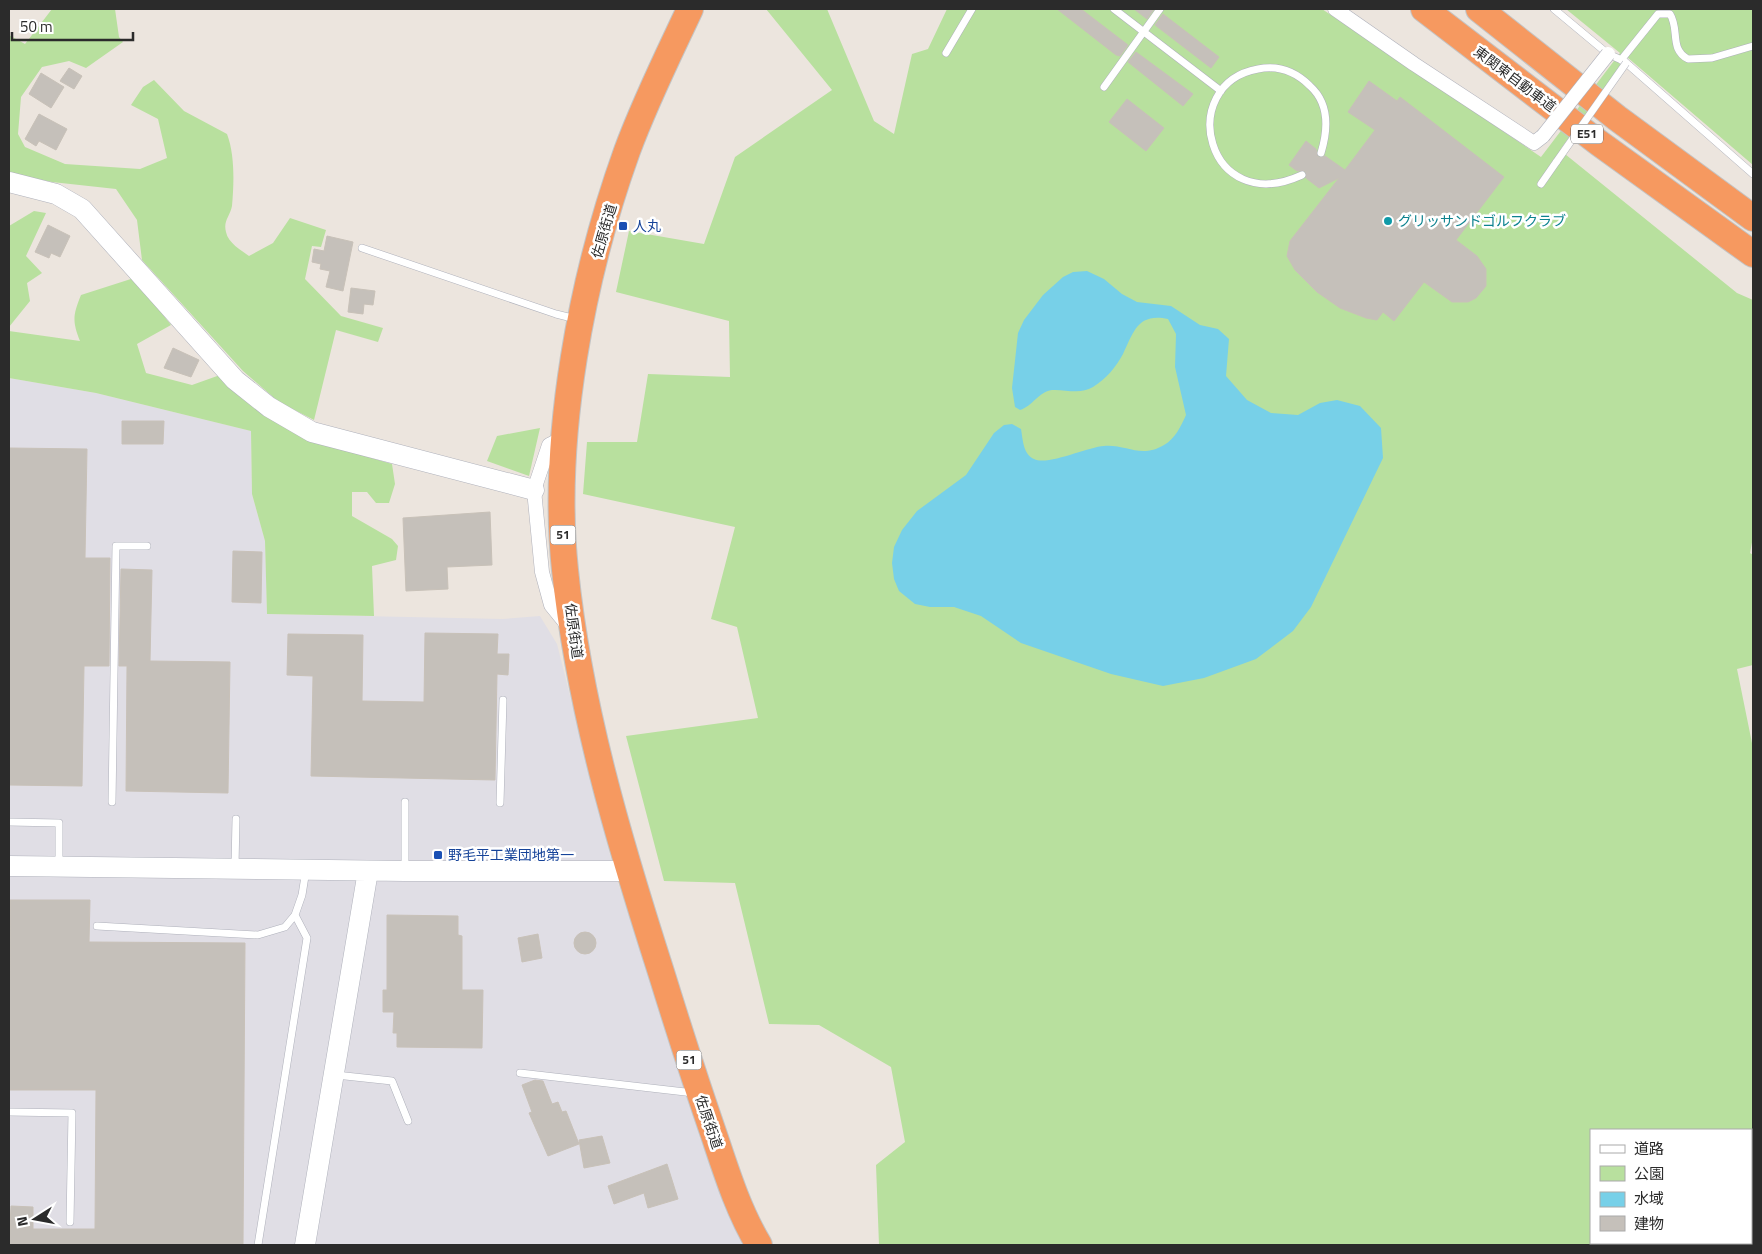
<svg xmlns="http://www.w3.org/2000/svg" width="1762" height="1254" viewBox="0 0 1762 1254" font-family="'Titillium Web','Noto Sans JP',sans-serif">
	<rect width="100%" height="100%" fill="#ece5de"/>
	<!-- industrial -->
	<path fill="#e0dee5" d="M9 378 96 393 251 431 252 494 265 541 267 614 503 619 540 616 557 644 614 871 688 1092 745 1245H9Z"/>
	<!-- green -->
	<path fill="#b8e09e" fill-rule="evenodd" d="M52 9H115L119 37 123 42 86 68 69 61 42 67 21 97 18 134 25 147 65 164 140 169 167 158 158 119 131 105 143 87 154 80 184 111 227 134C235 155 234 184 232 206 230 216 223 221 226 232 228 243 241 250 249 256L273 243 290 218 326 230 321 247 312 246 305 279 341 316 383 328 378 342 336 330 314 420 279 402 243 371 142 260 137 220 116 189 52 182 9 173V35L25 44Z
		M766 9H827L874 121 894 134 912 54 928 49 947 9H1322L1541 157 1620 53 1566 9H1753V165L1627 57 1560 150 1737 293 1753 300V537L1750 553 1753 555V665L1737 669 1753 748V1245H879L876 1165 905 1142 891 1067 819 1025 769 1024 735 883 664 881 626 736 758 718 737 627 711 619 735 527 583 494 587 442H637L648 374 730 377 729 321 616 292 629 231 704 244 735 157 832 90ZM1591 1130H1751V1243H1591Z
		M34 211 46 213 26 256 42 273 27 283 30 301 9 327V226Z
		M134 278 171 325 137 344 146 373 192 385 220 375 307 439 392 464 395 484 389 503H376L367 492H352V516L392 539 398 546 396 560 372 566 374 616 267 614 265 541 252 494 251 431 96 393 9 378V331L80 341C72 321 73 315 81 295Z
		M540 428 529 476 487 461 497 436Z"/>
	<!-- water -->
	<path fill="#77d0e8" d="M1087 271 1104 279 1122 294 1137 302 1171 306 1200 325 1218 329 1229 339 1226 376 1247 400 1271 413 1298 415 1320 403 1337 400 1360 406 1381 428 1383 458 1311 607 1293 631 1256 659 1204 678 1163 686 1111 674 1021 643 981 616 954 607H930L915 604 899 591 894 579 892 563 894 547 902 530 917 511 966 475 994 433 1004 425 1012 424 1021 429C1023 440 1023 454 1034 459 1048 466 1087 447 1104 446 1126 444 1141 459 1164 445 1175 439 1181 426 1186 415L1175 367 1176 334 1168 319C1138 313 1134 331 1123 354 1116 367 1106 379 1093 387 1080 395 1065 389 1052 390 1038 392 1033 406 1020 410L1015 407 1012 388 1018 333 1024 320 1043 295 1063 277 1073 272Z"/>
	<!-- building -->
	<path fill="#c5c0ba" stroke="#c8c1b8" d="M1057 9H1081L1128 45 1120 56 1116 55Z
		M1134 9H1154L1147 19Z
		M1163 14 1219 57 1211 68 1155 25Z
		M1136 52 1193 94 1183 106 1128 62Z
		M69 68 82 76 74 89 60 81Z
		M41 73 64 87 51 108 29 94Z
		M1369 81 1397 101 1400 97 1504 177 1456 240 1477 256 1486 269V286L1476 298 1468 302H1452L1424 282 1394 321 1383 312 1377 320 1366 318 1340 308 1317 292 1295 270 1287 256 1290 241 1339 178 1319 188 1306 178 1305 171H1297L1289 165 1306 141 1316 149 1318 157 1325 156 1345 170 1375 130 1348 112Z
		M1127 99 1164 128 1146 151 1109 122Z
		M39 114 67 129 56 150 39 141 36 146 25 139Z
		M48 225 70 236 60 257 51 253 49 258 35 252Z
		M327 236 353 242 343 291 326 287 330 271 320 269 321 264 312 262 314 249 324 251Z
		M351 288 375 291 373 305 364 304 363 314 348 312Z
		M173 348 199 360 191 377 164 368Z
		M122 421H164L163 444H122Z
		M9 448 87 449 85 558H110L109 666H84L82 786 9 785Z
		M490 512 492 565 447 567 448 589 406 591 403 518Z
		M233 551 262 552 261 603 232 602Z
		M121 569 152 570 150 661 230 662 228 793 126 791 127 666H119Z
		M425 633 498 634 497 654H509L508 675 497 674 495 780 311 776 313 676 287 675 288 634 363 635 362 701 424 702Z
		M10 900H90L89 942 245 943 243 1245H9L11 1206 33 1207V1229H95L96 1090H9Z
		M387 915 458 916V935L462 936V990H483L482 1048 397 1047V1033H393L394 1012H383V990H387Z
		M574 943a11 11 0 1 1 22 0a11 11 0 1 1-22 0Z
		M538 934 542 958 522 962 518 938Z
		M535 1080 543 1081 552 1104 558 1102 562 1112 566 1111 579 1144 548 1156 529 1113 532 1112 522 1085Z
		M602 1136 610 1163 584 1168 579 1140Z
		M667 1164 678 1199 648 1208 644 1193 614 1204 608 1186Z"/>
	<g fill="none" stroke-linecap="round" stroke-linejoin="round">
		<defs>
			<path id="lane" d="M1114 9 1221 91
				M1554 9 1608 54 1624 61 1753 174
				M946 53 972 9
				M1621 60 1658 14H1670C1680 30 1669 49 1688 59L1712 58 1753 46
				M1104 87 1160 9
				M1302 175C1206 219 1175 84 1258 69 1278 65 1296 72 1310 86 1330 104 1328 130 1321 153
				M1541 184 1557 161
				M362 248 556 314 576 319
				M112 802 116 546H147
				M500 803 503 700
				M9 822 59 823V864
				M235 866 236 819
				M405 868V802
				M97 926 258 935 285 927 295 915 302 895 306 870
				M520 1073 694 1093
				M336 1075 392 1081 408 1121
				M9 1112 72 1113 70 1222
				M258 1245 307 938 295 915"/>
			<path id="street" d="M1335 9 1414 64 1534 143 1543 136
				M565 437 549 445 534 490 542 572 551 605 568 626"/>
			<path id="secondary" d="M9 182 56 194 82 209 235 380 269 407 312 432 534 490
				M9 866 405 871H629
				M305 1245 368 871"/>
			<path id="highway" d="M690 9C668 56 645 102 627 151 582 276 551 437 565 570 579 707 619 841 661 972 678 1027 696 1083 715 1138 727 1174 739 1212 759 1245
				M1424 9 1599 143 1753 254
				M1479 9 1617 118 1753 218"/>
		</defs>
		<!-- lane casing -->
		<use href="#lane" stroke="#afb1bb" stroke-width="8"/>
		<!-- street casing -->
		<use href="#street" stroke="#afb1bb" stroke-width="15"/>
		<!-- secondary casing -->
		<use href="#secondary" stroke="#afb1bb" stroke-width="21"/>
		<!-- highway casing -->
		<use href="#highway" stroke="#c4c4c4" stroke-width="28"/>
		<!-- lane -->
		<use href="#lane" stroke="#fff" stroke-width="7"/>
		<!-- street -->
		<use href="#street" stroke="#fff" stroke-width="14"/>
		<!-- secondary -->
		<use href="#secondary" stroke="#fff" stroke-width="20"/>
		<!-- highway -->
		<use href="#highway" stroke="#f69960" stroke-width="26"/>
		<defs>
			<path id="lane-bridge" d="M1557 161 1626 63"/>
			<path id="street-bridge" d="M1543 136 1608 54"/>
		</defs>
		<!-- lane-bridge casing -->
		<use href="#lane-bridge" stroke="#afb1bb" stroke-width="8" stroke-linecap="butt"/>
		<!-- street-bridge casing -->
		<use href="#street-bridge" stroke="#afb1bb" stroke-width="15" stroke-linecap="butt"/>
		<!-- lane-bridge -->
		<use href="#lane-bridge" stroke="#fff" stroke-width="7"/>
		<!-- street-bridge -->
		<use href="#street-bridge" stroke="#fff" stroke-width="14"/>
	</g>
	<!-- markers -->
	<circle fill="#0f9aa8" stroke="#fff" stroke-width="2" cx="1388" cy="221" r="5"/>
	<g fill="#1a4fb4" stroke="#fff" stroke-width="2">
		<rect x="618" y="221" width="10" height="10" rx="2.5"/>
		<rect x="433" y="850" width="10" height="10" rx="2.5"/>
	</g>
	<g text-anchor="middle" stroke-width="5" stroke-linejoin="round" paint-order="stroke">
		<!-- shield labels -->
		<g fill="#fff" stroke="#6b6b6b" stroke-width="1">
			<rect x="1571" y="124.5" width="32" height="19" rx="4"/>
			<rect x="550.5" y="525.5" width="25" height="19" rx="4"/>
			<rect x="676.5" y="1050.5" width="25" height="19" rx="4"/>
		</g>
		<g font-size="12" font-weight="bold" fill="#2b2b2b">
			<text x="1587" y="138">E51</text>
			<text x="563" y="539">51</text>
			<text x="689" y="1064">51</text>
		</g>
		<!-- street labels -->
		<g font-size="14" fill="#2b2b2b" stroke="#fff">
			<text transform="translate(1515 79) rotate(37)" y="5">東関東自動車道</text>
			<text transform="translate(604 231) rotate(-74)" y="5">佐原街道</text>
			<text transform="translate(574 631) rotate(82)" y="5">佐原街道</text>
			<text transform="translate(709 1122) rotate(71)" y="5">佐原街道</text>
		</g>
		<!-- culture labels -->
		<g font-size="14" fill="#0d838f" stroke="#fff" text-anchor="start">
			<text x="1398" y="226">グリッサンドゴルフクラブ</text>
		</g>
		<!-- transit labels -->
		<g font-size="14" fill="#164399" stroke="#fff" text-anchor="start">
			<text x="633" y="231">人丸</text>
			<text x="448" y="860">野毛平工業団地第一</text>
		</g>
	</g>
	<!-- border -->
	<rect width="1762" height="1254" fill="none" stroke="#2b2b2b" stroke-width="20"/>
	<!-- legend -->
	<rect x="1590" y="1129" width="162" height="115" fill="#ffffff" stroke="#aaaaaa"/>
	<rect x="1600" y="1145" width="25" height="8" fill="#ffffff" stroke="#aaaaaa"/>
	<text x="1634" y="1154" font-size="15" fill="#2b2b2b">道路</text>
	<rect x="1600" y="1166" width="25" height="15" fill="#b8e09e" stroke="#aaaaaa"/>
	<text x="1634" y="1179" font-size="15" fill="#2b2b2b">公園</text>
	<rect x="1600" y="1192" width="25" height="15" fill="#77d0e8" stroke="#aaaaaa"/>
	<text x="1634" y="1204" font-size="15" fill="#2b2b2b">水域</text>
	<rect x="1600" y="1216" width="25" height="15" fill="#c5c0ba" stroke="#aaaaaa"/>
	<text x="1634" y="1229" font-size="15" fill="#2b2b2b">建物</text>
	<!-- north arrow -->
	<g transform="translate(35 1219) rotate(259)" stroke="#ffffff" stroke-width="4" paint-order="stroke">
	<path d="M0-4L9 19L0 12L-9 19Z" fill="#2b2b2b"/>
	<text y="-8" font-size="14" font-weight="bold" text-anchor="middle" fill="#2b2b2b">N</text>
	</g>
	<!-- scale -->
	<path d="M12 32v8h121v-8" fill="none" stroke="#2b2b2b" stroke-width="2.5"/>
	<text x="20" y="32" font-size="15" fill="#2b2b2b" stroke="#ffffff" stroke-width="4" paint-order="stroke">50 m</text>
</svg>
